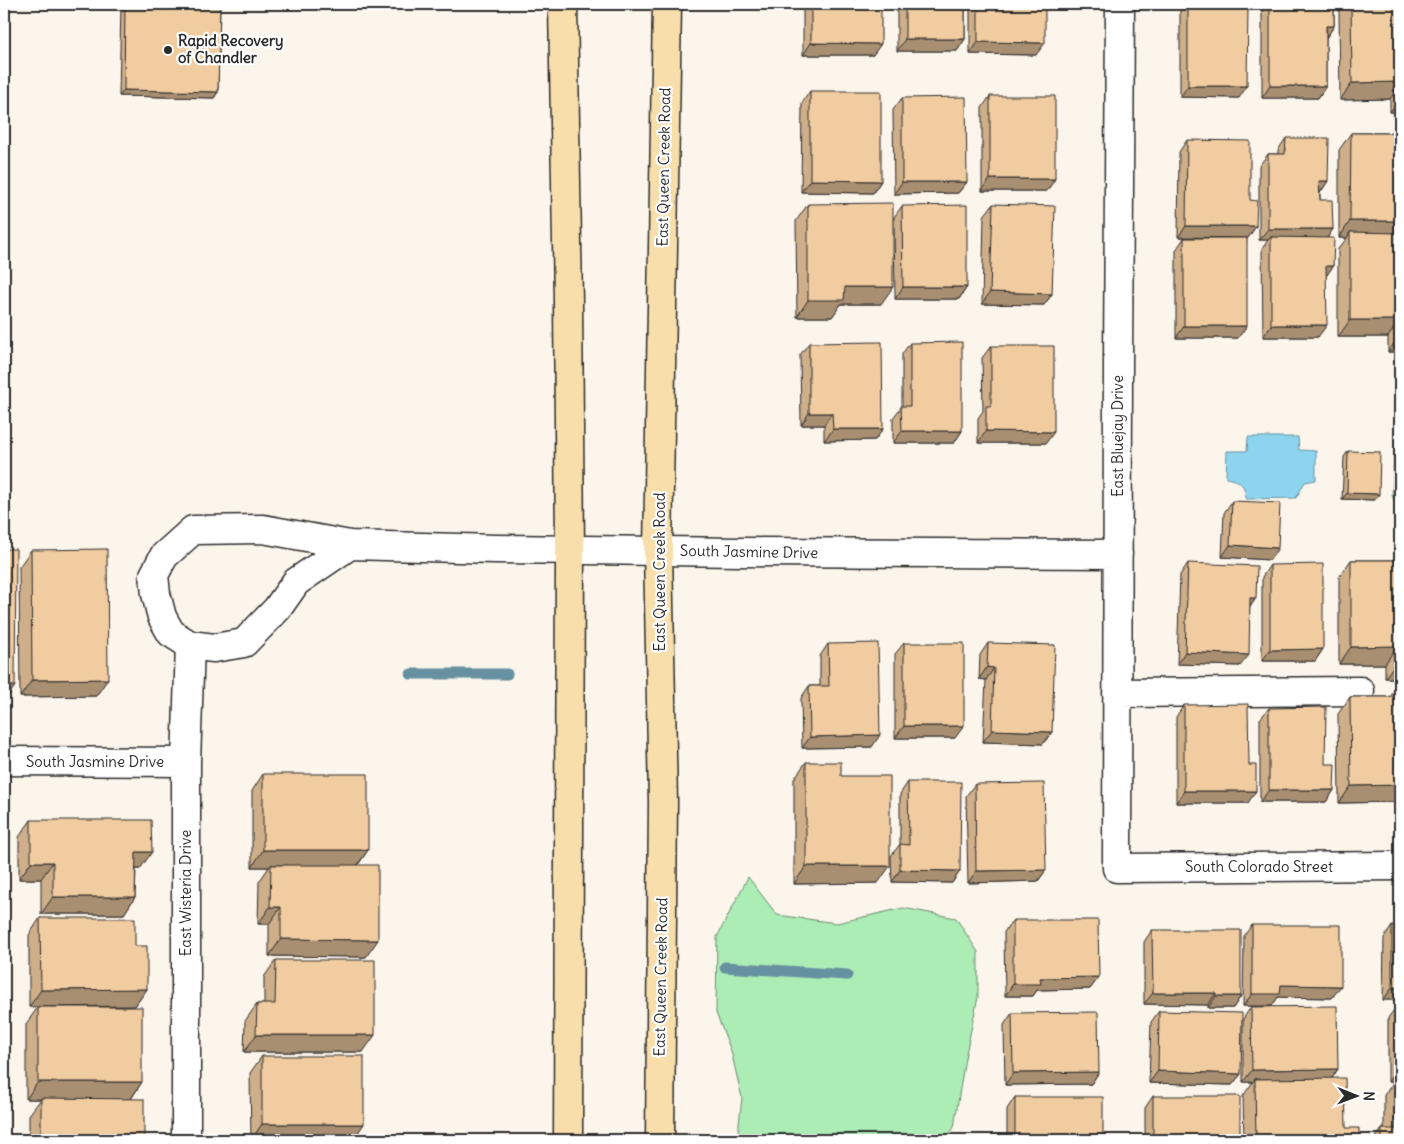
<svg xmlns="http://www.w3.org/2000/svg" width="1404" height="1144" viewBox="0 0 1404 1144" font-family="Delius,sans-serif">
	<rect width="100%" height="100%" fill="#fcf5ec"/>
	<filter id="ink" filterUnits="userSpaceOnUse"><feTurbulence type="fractalNoise" baseFrequency=".02" numOctaves="2"/><feDisplacementMap in="SourceGraphic" scale="10" xChannelSelector="R" yChannelSelector="G"/><feConvolveMatrix kernelMatrix="1 2 1 2 8 2 1 2 1" color-interpolation-filters="sRGB"/></filter>
	<g filter="url(#ink)">
		<!-- green -->
		<path fill="#acecb5" stroke="#6c8c70" d="M1400 446V515L1392 495 1394 456Z
			M748 877 777 915 837 923 903 908 956 918 978 952V997L965 1058 954 1127 946 1140H737L742 1098 731 1051 716 1013 717 937Z"/>
		<!-- water -->
		<path fill="#8dd5ee" stroke="#6691a0" d="M1248 437H1298L1299 450 1316 451V480L1305 482 1296 498 1246 499C1245 484 1240 480 1226 478L1227 451H1247Z"/>
		<g fill="none" stroke-linecap="round" stroke-linejoin="round">
			<!-- stream -->
			<path stroke="#6691a0" stroke-width="11" d="M411 674H507
				M725 967 847 975"/>
			<defs>
				<path id="minor" d="M1120 4 1118 367 1117 868 1400 866
					M350 545 296 582 277 609 244 643 214 648 190 645 171 633 162 617 156 594 154 575 164 556 193 530 263 529 350 545 495 549 741 552 1118 554
					M1117 693 1360 691
					M4 761 186 762
					M186 1140V762L190 645"/>
				<path id="major" d="M563 4 568 302 570 551 568 1140
					M660 1140 663 802 658 551 667 4"/>
			</defs>
			<!-- minor casing -->
			<use href="#minor" stroke="#2b2b2b" stroke-width="31"/>
			<!-- major casing -->
			<use href="#major" stroke="#2b2b2b" stroke-width="31"/>
			<!-- minor -->
			<use href="#minor" stroke="#fff" stroke-width="28"/>
			<!-- major -->
			<use href="#major" stroke="#f8deab" stroke-width="28"/>
		</g>
		<!-- wall -->
		<path fill="#cfaf8a" stroke="#2b2b2b" d="M121 4H220L218 92 214 98 119 96Z
			M803 4H881L873 55H803Z
			M897 4H965V39L957 51H897Z
			M970 4H1045L1036 55 970 54Z
			M1185 4H1248L1239 98 1180 97V11Z
			M1267 4H1334V26L1326 38V86L1318 98H1262V11Z
			M1344 4H1400V112H1390V99L1340 100 1339 10Z
			M810 91 881 181 873 193 801 192 802 103Z
			M990 96 1047 191H982V108Z
			M902 98 967 182 958 193 894 194 893 110Z
			M1400 119V352H1388V337H1338V249L1347 238H1339V150L1351 133H1390Z
			M1286 138 1328 181 1320 193V200L1333 229 1327 238 1333 266 1326 276 1318 337H1263L1262 249 1268 240H1259V166L1268 154H1278V150Z
			M1187 140 1250 200 1256 226 1248 238H1247L1238 338H1176V250L1184 238H1230L1178 237 1179 152Z
			M808 204 881 304H841L832 317H797L796 221Z
			M993 204 1052 294 1044 305 982 304 984 216Z
			M902 206 967 287 959 299H895L894 217Z
			M809 343 883 429 875 440 824 441V425H801L800 355Z
			M910 343 962 431 954 443H893V418L902 406V354Z
			M991 346 1046 443H978V418L983 411 982 358Z
			M1348 451 1379 494 1375 500 1342 499 1344 457Z
			M1232 501 1270 560 1222 557 1224 513Z
			M31 550 96 696 20 697 19 567Z
			M1351 560H1400V678H1385V664H1339V577Z
			M1188 563 1256 598 1250 607 1240 666 1177 664 1180 575Z
			M1270 565 1323 649 1315 661H1262V577Z
			M904 643 955 738H895V654Z
			M988 643 1052 732 1043 744 983 742 986 680 979 679 980 655Z
			M828 644 872 747 802 748 801 698 809 686H820V656Z
			M1399 685 1400 802 1339 803 1338 714 1350 697H1390Z
			M1184 705 1249 765 1248 803H1176V717Z
			M1269 708 1325 764 1334 790 1326 802H1260V719Z
			M806 762 841 776 878 883 794 884V779Z
			M263 774 368 850 358 865 366 957 269 956V924H258L259 882 269 867H252V791Z
			M908 782 960 871 952 883 892 882 891 856 900 844V794Z
			M975 784 1046 870 1038 881 968 883 966 796Z
			M31 820 140 869H136L135 897 124 914H41V879H19V837Z
			M40 918 135 946 147 989 135 1006 76 1007 142 1082 131 1099 144 1140H29V1115L41 1099H26V1024L38 1007H29V935Z
			M1013 920 1099 977 1090 989 1037 990 1033 996H1005L1004 932Z
			M1252 925 1332 998 1278 997 1272 1006H1243L1244 936Z
			M1392 926 1400 1000H1383L1384 938Z
			M1152 930 1241 996 1233 1008H1208V1005L1144 1004V942Z
			M276 960 363 1052H244L245 1021 257 1004H264V977Z
			M1251 1007 1338 1069 1332 1078 1346 1128 1359 1140H1244L1243 1096 1253 1082H1243V1019Z
			M1396 1007 1400 1140H1374L1382 1129H1384V1095L1394 1082H1388V1018Z
			M1159 1011 1241 1074 1232 1085 1149 1083 1151 1022Z
			M1012 1013 1099 1072 1091 1084 1005 1085 1004 1025Z
			M262 1056 353 1140H251L250 1073Z
			M1153 1096 1240 1140H1145V1108Z
			M1015 1097 1103 1140H1007V1109Z"/>
		<!-- shaded-wall -->
		<path fill="#a98f71" stroke="#2b2b2b" d="M1326 26H1334L1326 38Z
			M905 39H965L957 51H897Z
			M978 42 1045 43 1036 55 970 54Z
			M811 43 881 44 873 55H803Z
			M1400 82V85L1390 99 1340 100 1352 83Z
			M1188 86H1247L1239 98 1180 97Z
			M1270 86H1326L1318 98H1262Z
			M124 90 218 92 214 98 119 96Z
			M1400 98V112H1390Z
			M990 179H1055L1047 191H982Z
			M810 180 881 181 873 193 801 192Z
			M1319 181H1328L1320 193H1311Z
			M902 182H967L958 193 894 194Z
			M1350 221H1400V238L1350 232 1347 238H1339Z
			M1186 226H1256L1248 238 1178 237Z
			M1268 229H1333L1325 241 1271 237 1268 240H1259Z
			M1326 266H1333L1325 278Z
			M845 287H893L881 304H841L832 317H797L808 300Z
			M903 287H967L959 299H895Z
			M990 292 1052 294 1044 305 982 304Z
			M1350 320H1400L1388 337H1338Z
			M1271 325H1327L1318 337H1263Z
			M1184 326H1247L1238 338H1176Z
			M1400 335V352H1388Z
			M809 413H832L824 425H801Z
			M833 429H883L875 440 824 441Z
			M902 431H962L954 443H893Z
			M986 431 1054 432 1046 443H978Z
			M1347 493 1379 494 1375 500 1342 499Z
			M1230 545 1278 548 1270 560 1222 557Z
			M1250 598H1256L1248 610Z
			M1397 646 1385 664H1339L1351 647Z
			M1323 649 1315 661H1262L1270 650Z
			M1185 652 1249 655 1240 666 1177 664Z
			M1397 661H1400V678H1385Z
			M987 667 994 668 986 680 979 679Z
			M108 679 96 696 20 697 32 680Z
			M4 686H15L4 703Z
			M904 726H964L955 738H895Z
			M992 730 1052 732 1043 744 983 742Z
			M880 735 872 747 802 748 810 737Z
			M1400 785V802L1339 803 1351 786Z
			M1269 790H1334L1326 802H1260Z
			M1184 791H1256L1248 803H1176Z
			M263 850H368L356 867 271 865 269 867H252Z
			M136 852H152L140 869H124Z
			M31 862H53L41 879H19Z
			M806 866H890L878 883 794 884Z
			M900 870 960 871 952 883 892 882Z
			M1046 870 1038 881 968 883 976 871Z
			M53 897H135L124 914H41Z
			M270 907H281L269 924H258Z
			M281 939 378 940 366 957 269 956Z
			M1099 977 1090 989 1037 990 1033 996H1005L1013 984 1040 978Z
			M1281 985 1341 986 1332 998 1278 997 1272 1006H1243L1252 994Z
			M1392 988H1400V1000H1383Z
			M147 989 135 1006 29 1007 41 990Z
			M1153 993H1216L1208 1005 1144 1004Z
			M1216 996H1241L1233 1008H1208Z
			M256 1035H375L363 1052H244Z
			M1338 1069 1330 1081 1255 1079 1253 1082H1243L1252 1070Z
			M1396 1070H1400V1082L1396 1078 1394 1082H1388Z
			M1158 1071 1241 1074 1232 1085 1149 1083Z
			M1099 1072 1091 1084 1005 1085 1013 1073Z
			M38 1082H142L130 1100 26 1099Z
			M262 1124H364L353 1140H251Z"/>
		<!-- building -->
		<path fill="#f1cca1" stroke="#2b2b2b" d="M4 4H8L6 74H4Z
			M125 4H220L218 92 124 90Z
			M811 4H881V44L811 43Z
			M905 4H965V39H905Z
			M978 4H1045V43L978 42Z
			M1188 4H1248L1247 86H1188Z
			M1270 4H1334V26H1326V86H1270Z
			M1351 4H1400V82L1352 83Z
			M810 91H881V181L810 180Z
			M990 96H1055V179H990Z
			M966 97 967 182H902V98Z
			M1400 119V221H1350L1351 133H1400Z
			M1286 138H1329L1328 181H1319L1320 200H1332L1333 229H1268V154H1285Z
			M1187 140 1250 141V200L1257 201 1256 226H1186Z
			M893 203V287H845L844 300H808V204Z
			M993 204 1055 206 1052 294 990 292Z
			M967 205V287H903L902 206Z
			M1350 232 1400 233V335V320H1350Z
			M1271 237 1334 238 1333 266H1326L1327 325H1271Z
			M1184 238H1247V326H1184Z
			M882 342 883 429H833L832 413H809V343Z
			M962 342V431H902L901 406H910V343Z
			M991 346H1054V432L986 431V406H991Z
			M1348 451 1380 452 1379 494 1347 493Z
			M1232 501 1280 503 1278 548 1230 545Z
			M4 549H16L15 686H4Z
			M107 549 108 679 32 680 31 550Z
			M1351 560H1400V661H1397V646L1351 647Z
			M1188 563 1257 566 1256 598H1250L1249 655 1185 652Z
			M1323 564V649L1270 650V565Z
			M878 643 880 735 810 737 809 686H829L828 644Z
			M904 643H964V726H904Z
			M988 643 1055 645 1052 732 992 730 994 668 987 667Z
			M1399 685H1400V785L1351 786 1350 697H1399Z
			M1248 704 1249 765H1256V791H1184V705Z
			M1326 707 1325 764H1335L1334 790H1269V708Z
			M806 762H841V776H890V866H806Z
			M263 774H368V850H263Z
			M908 782H961L960 871 900 870V844L909 845Z
			M1044 783 1046 870 976 871 975 784Z
			M31 820H151L152 852H136L135 897H53V862H31Z
			M271 865H378V940L281 939V907H270Z
			M40 918H135V946H147V989L41 990Z
			M1013 920H1098L1099 977 1040 978 1041 984H1013Z
			M1252 925H1341V986L1281 985 1280 994H1252Z
			M1392 926H1400V988H1392Z
			M1152 930H1241V996H1216V993H1153Z
			M276 960H375V1035H256L257 1004H275Z
			M1337 1006 1338 1069 1252 1070 1251 1007Z
			M38 1007H142V1082H38Z
			M1396 1007H1400V1070H1396Z
			M1159 1011 1242 1013 1241 1074 1158 1071Z
			M1098 1012 1099 1072 1013 1073 1012 1013Z
			M262 1056H364V1124H262Z
			M1345 1078 1346 1128H1359V1140H1256L1255 1079Z
			M1396 1078H1400V1140H1382V1129H1396Z
			M1153 1096H1240V1140H1153Z
			M1015 1097H1103V1140H1015Z
			M41 1098 144 1099V1140H41Z"/>
	</g>
	<!-- markers -->
	<circle fill="#2b2b2b" stroke="#fff" stroke-width="2" cx="168" cy="50" r="5"/>
	<g text-anchor="middle" stroke-width="4.5" stroke-linejoin="round" paint-order="stroke">
		<!-- poi labels -->
		<g font-size="15" font-weight="bold" fill="#2b2b2b" stroke="#fff" text-anchor="start">
			<text x="178" y="46">Rapid Recovery<tspan x="178" dy="17">of Chandler</tspan></text>
		</g>
		<!-- street labels -->
		<g font-size="15" fill="#2b2b2b" stroke="#fff">
			<text transform="translate(664 167) rotate(-89)" y="5">East Queen Creek Road</text>
			<text transform="translate(1118 436) rotate(-90)" y="5">East Bluejay Drive</text>
			<text transform="translate(749 552) rotate(1)" y="5">South Jasmine Drive</text>
			<text transform="translate(660 572) rotate(-90)" y="5">East Queen Creek Road</text>
			<text x="95" y="767">South Jasmine Drive</text>
			<text x="1259" y="872">South Colorado Street</text>
			<text transform="translate(186 893) rotate(-90)" y="5">East Wisteria Drive</text>
			<text transform="translate(661 977) rotate(-89)" y="5">East Queen Creek Road</text>
		</g>
	</g>
	<!-- margin -->
	<rect width="1404" height="1144" fill="none" stroke="#fff" stroke-width="20"/>
	<rect x="10" y="10" width="1384" height="1124" fill="none" stroke="#2b2b2b" stroke-width="2" filter="url(#ink)"/>
	<!-- north arrow -->
	<g transform="translate(1356 1096) rotate(91)" stroke="#ffffff" stroke-width="4" paint-order="stroke">
	<path d="M0-4L9 19L0 12L-9 19Z" fill="#2b2b2b"/>
	<text y="-8" font-size="14" font-weight="bold" text-anchor="middle" fill="#2b2b2b">N</text>
	</g>
</svg>
